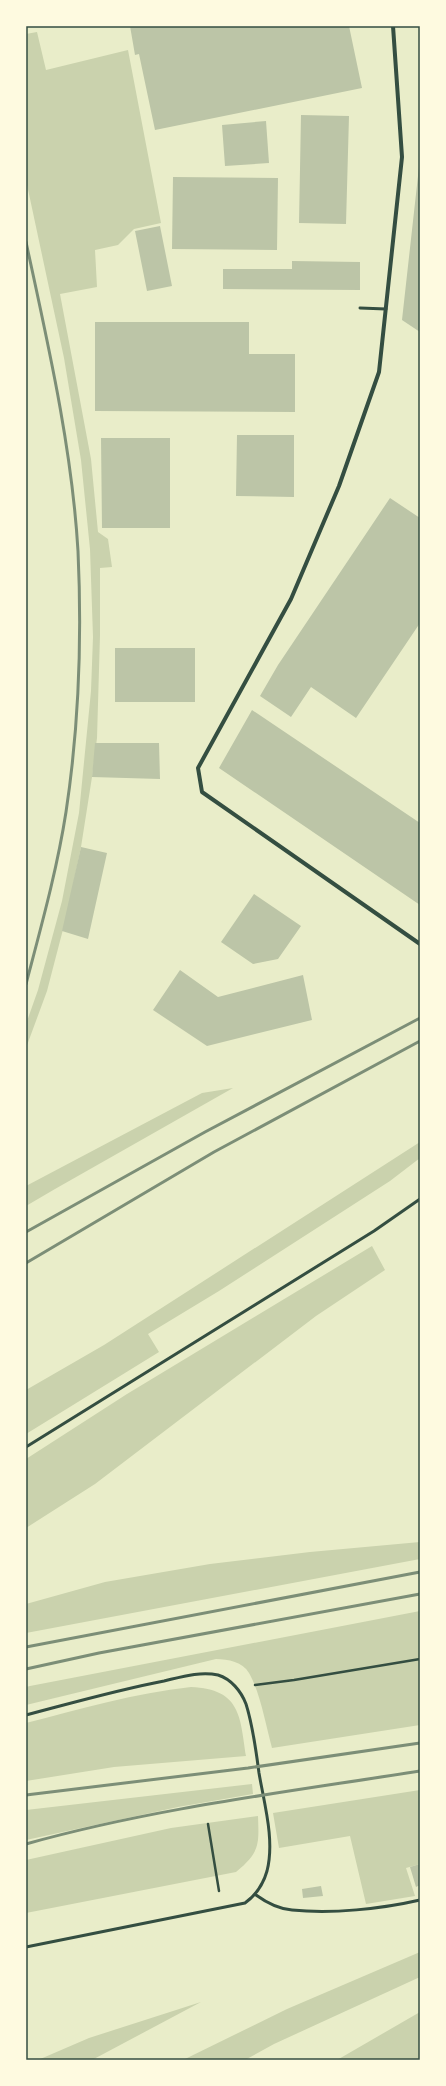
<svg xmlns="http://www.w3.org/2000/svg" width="446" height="2086" viewBox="0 0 446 2086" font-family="'Archivo Narrow',sans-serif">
	<rect width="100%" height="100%" fill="#e9edc9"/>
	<!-- green -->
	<path fill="#cad2ad" d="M37 32 46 70 128 50 161 223 134 229 118 245 95 250 97 287 60 294 91 459 98 532 108 539 112 567 100 568V635L97 738 92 777 81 847 67 914 47 991 26 1048V1024L38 990 62 901 79 813 91 691 93 637 90 549 81 460 64 358 26 180V34Z
		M233 1088 55 1189 26 1206V1186L202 1093Z
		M420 1142V1158L390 1181 219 1291 148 1334 159 1352 26 1434V1390L104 1345Z
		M372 1246 385 1270 316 1316 95 1484 26 1528V1459L127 1394Z
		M420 1542V1559L26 1633V1604L105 1582 210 1564 310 1552Z
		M420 1611V1725L272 1748C266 1726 260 1692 249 1673 243 1662 228 1659 216 1659L26 1705V1687L30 1686Z
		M191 1687C241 1689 240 1717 246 1756L114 1767 26 1781V1723C81 1709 135 1693 191 1687Z
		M252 1784 253 1794 178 1807 26 1840V1810Z
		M420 1790V1864L406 1868 415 1896 366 1904 350 1836 279 1848 273 1813Z
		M258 1816C259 1845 260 1852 236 1872L26 1913V1860L171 1828Z
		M420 1952V1977L274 2044 245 2060H183L287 2009Z
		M201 2002 92 2060H38L89 2038Z
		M420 2012V2060H337Z"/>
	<!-- building -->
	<path fill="#bcc5a7" d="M130 26H349L362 88 155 130 139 54 135 55Z
		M301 115 349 116 346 224 299 223Z
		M266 121 269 163 225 166 222 125Z
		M419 167H420V332L402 320Z
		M173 177 278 178 277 250 172 249Z
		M160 226 172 286 147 291 135 231Z
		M292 261 360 262V290L223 289V269H292Z
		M95 322H249V354H295V412L95 411Z
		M237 435H294V497L236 496Z
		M101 438H170V528H102Z
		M390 498 420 518V623L356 718 311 687 291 717 260 696 278 665Z
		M115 648H195V702H115Z
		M252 710 420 823V905L219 768Z
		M95 743H159L160 779 92 777Z
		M81 847 107 853 88 939 62 931Z
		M254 894 301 926 278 959 253 964 221 942Z
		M180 970 218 997 303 975 312 1020 207 1046 153 1010Z
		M420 1864V1885L416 1887 410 1867Z
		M321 1886 323 1896 303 1898 302 1889Z"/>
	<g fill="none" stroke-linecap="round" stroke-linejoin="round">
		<!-- path -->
		<path stroke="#344e41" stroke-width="2.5" d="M255 1685 294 1680 420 1659
			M208 1824 219 1891"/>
		<!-- service -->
		<path stroke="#344e41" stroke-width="3" d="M360 308 386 309
			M26 1447 374 1231 420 1199
			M26 1715C72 1703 117 1690 164 1681 181 1677 200 1671 218 1675 231 1679 241 1691 246 1704 253 1726 256 1750 259 1773 264 1803 275 1840 267 1871 263 1885 256 1895 245 1903L26 1947
			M256 1895C267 1903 279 1909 292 1910 332 1914 381 1909 420 1900"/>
		<!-- minor -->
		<path stroke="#344e41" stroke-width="4" d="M393 26 402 157 379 372 339 486 291 599 198 768 202 792 420 944"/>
		<!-- rail -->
		<path stroke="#7c8e77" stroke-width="3" d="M26 242C48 344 72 448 78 551 82 638 79 726 66 812 57 870 41 927 26 984
			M26 1232 205 1132 420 1018
			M26 1263 214 1152 420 1041
			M26 1647 420 1572
			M26 1669 99 1653 420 1594
			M26 1795 248 1768 420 1743
			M26 1844C154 1808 288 1792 420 1771"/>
	</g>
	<!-- border -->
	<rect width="446" height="2086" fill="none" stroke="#fefae0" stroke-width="54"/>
	<rect x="27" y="27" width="392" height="2032" fill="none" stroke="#344e41" stroke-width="1.5"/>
</svg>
